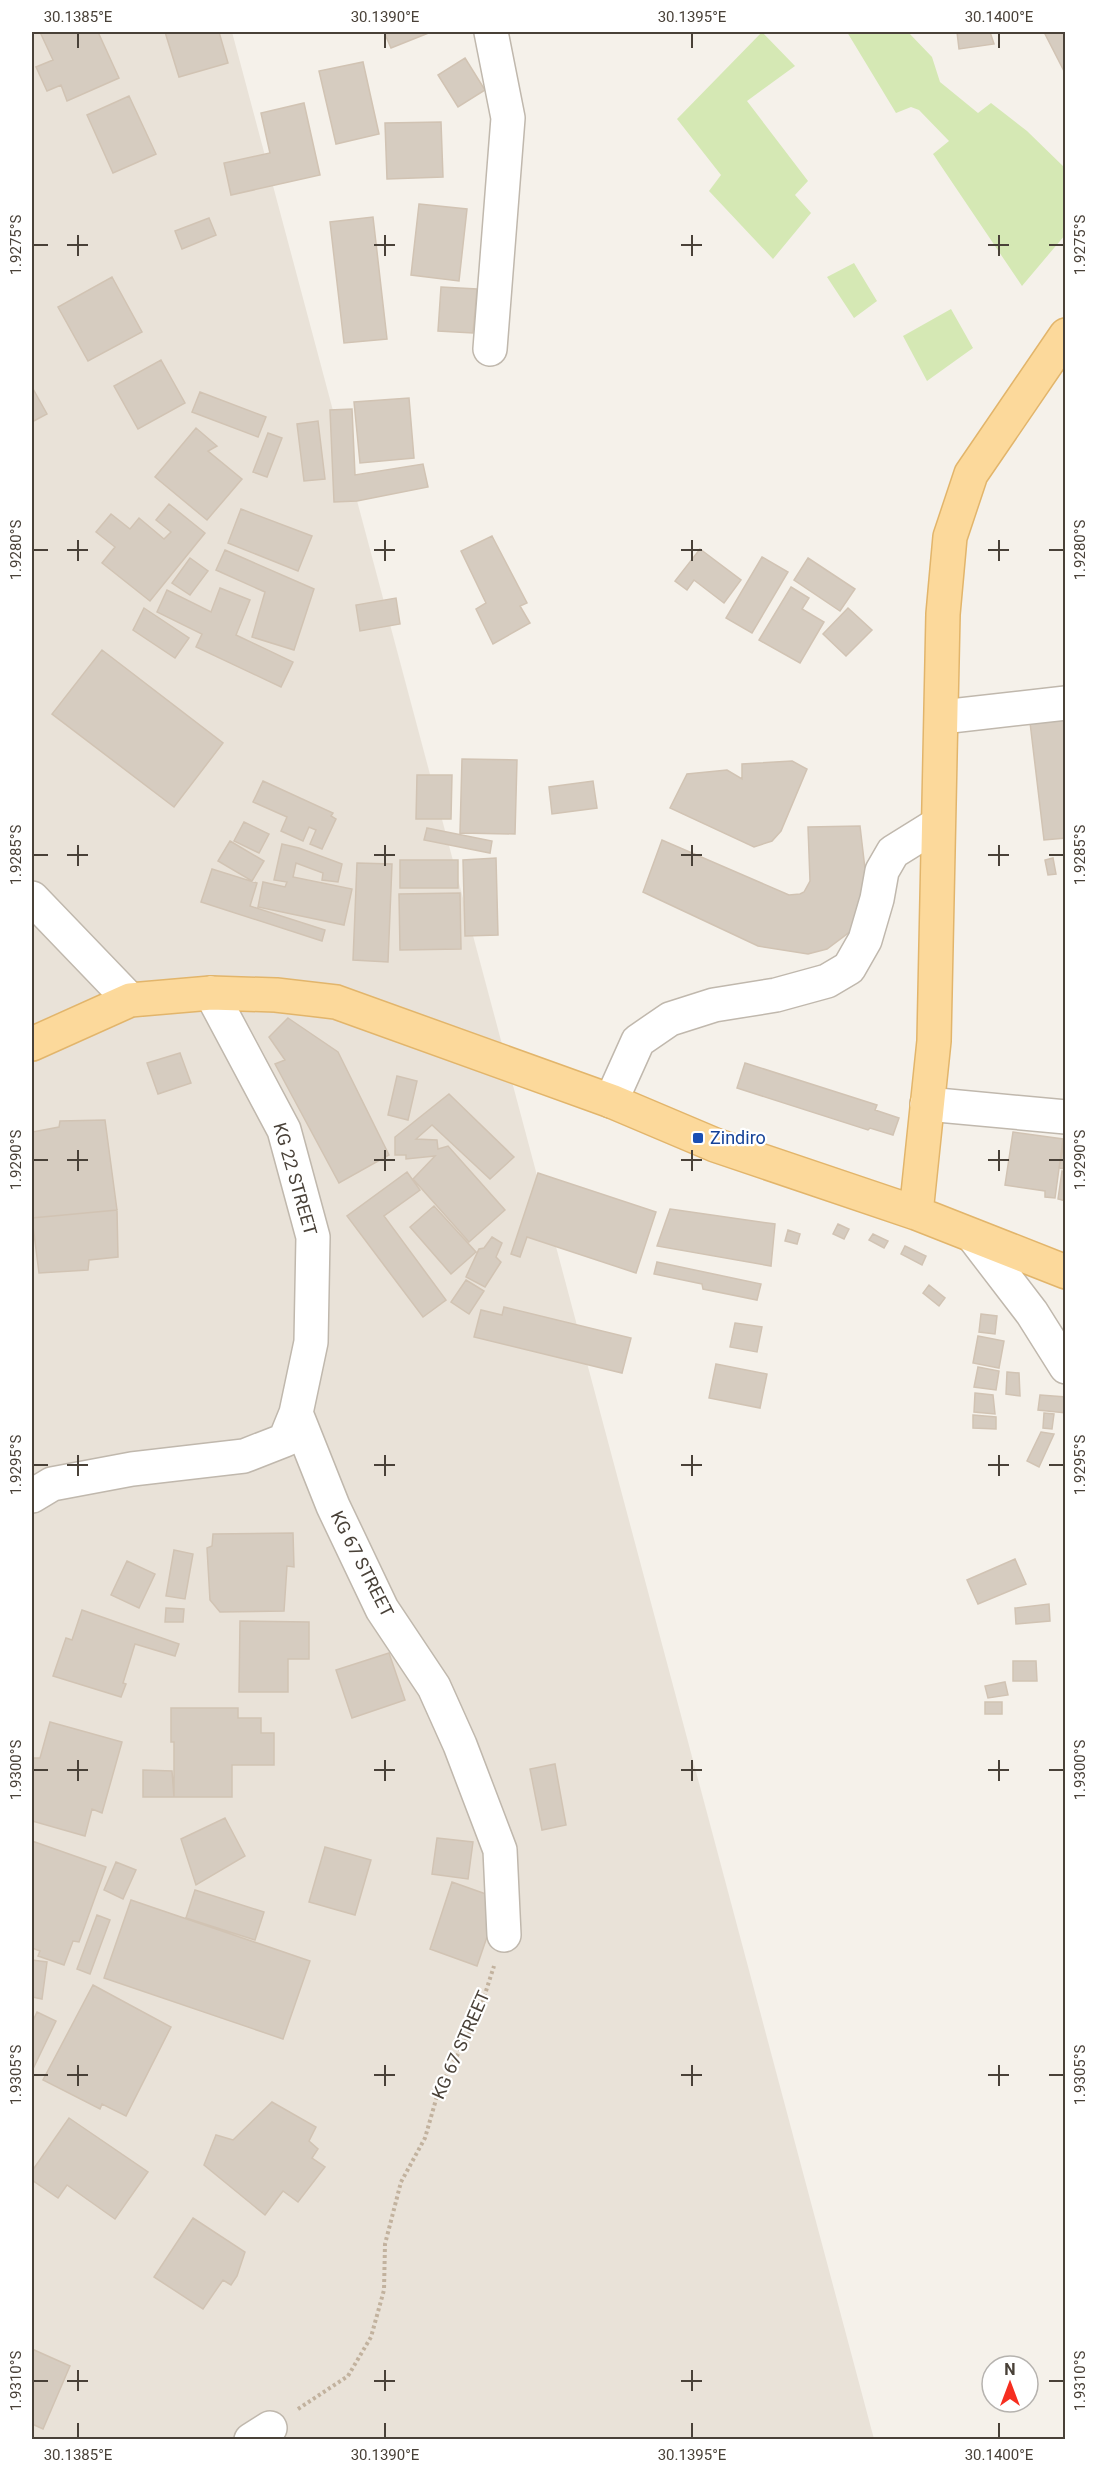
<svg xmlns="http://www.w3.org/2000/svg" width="1097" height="2471" viewBox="0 0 1097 2471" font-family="Roboto,sans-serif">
	<rect width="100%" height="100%" fill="#f5f1ea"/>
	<!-- residential -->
	<path fill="#e9e2d8" d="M32 32H232L874 2439 32 2440Z"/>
	<!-- green -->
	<path fill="#d5e8b4" d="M762 32 795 66 747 101 808 181 795 195 811 213 773 259 709 191 721 175 677 119Z
		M847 32H908L932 57 940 82 978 113 991 103 1027 131 1065 168V235L1022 286 933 154 949 141 919 110 911 107 896 113Z
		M854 263 877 301 854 318 827 277Z
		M951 309 973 348 927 381 903 336Z"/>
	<!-- building -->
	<path fill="#d6ccc0" stroke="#d1c3b3" stroke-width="1.5" d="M40 32H98L119 78 67 101 61 85 47 91 36 67 53 60Z
		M165 32H219L228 63 179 77Z
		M384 32H431L391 48Z
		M957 32H990L994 44 959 49Z
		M1044 32H1066V75Z
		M465 58 485 90 458 107 438 75Z
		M363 62 379 134 336 144 319 71Z
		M129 96 156 154 113 173 87 115Z
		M304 103 320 175 231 195 224 163 270 153 261 113Z
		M441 122 443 177 387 179 385 123Z
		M419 204 467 209 459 281 411 275Z
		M373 217 387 339 344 343 330 222Z
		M209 218 216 235 182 249 175 231Z
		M112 277 142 332 88 361 58 307Z
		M441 287 477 289 473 333 438 331Z
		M161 360 185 403 138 429 114 386Z
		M32 387 47 414 32 422Z
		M200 392 266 417 258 437 192 412Z
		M409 398 414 458 360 463 354 402Z
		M352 409 355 475 423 464 428 487 357 501 334 502 330 410Z
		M318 421 325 479 304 481 297 424Z
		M196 428 217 446 208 451 242 479 207 520 155 477Z
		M268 433 282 438 267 477 253 472Z
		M169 504 205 533 150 601 102 563 115 547 96 532 111 514 130 529 139 518 164 539 171 532 156 520Z
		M241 509 312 536 298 571 228 543Z
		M492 536 527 603 520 606 530 623 493 644 476 609 486 603 461 551Z
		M700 549 741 580 724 603 694 580 687 590 675 581Z
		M225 550 314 589 294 650 252 637 265 592 216 570Z
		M762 557 788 572 752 633 726 618Z
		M190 558 208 571 190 595 172 583Z
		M808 558 855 589 840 611 794 580Z
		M791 587 809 598 802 609 824 622 800 663 759 640Z
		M220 588 250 600 236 635 293 662 281 687 196 647 202 634 157 612 167 590 211 612Z
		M396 598 400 624 360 631 356 605Z
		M144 608 189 638 175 658 133 630Z
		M848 608 872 630 846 656 823 634Z
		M102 650 223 743 174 807 52 714Z
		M1066 708V838L1044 840 1029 714Z
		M462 759 517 760 515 834 460 833Z
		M792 761 807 769 781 831 772 841 754 847 670 808 687 774 727 770 742 779V764Z
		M417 775H452L451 819H416Z
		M263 781 333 813 331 816 336 819 322 849 310 844 316 830 309 827 303 841 281 831 287 817 253 802Z
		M593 781 597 808 552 814 549 787Z
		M244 822 269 834 259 853 234 841Z
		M860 826 867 886 851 931 827 949 808 954 758 946 643 892 662 840 789 895 800 894 804 892 810 881 808 827Z
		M427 828 492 841 490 853 424 840Z
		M230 841 264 861 252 881 218 861Z
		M282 844 299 848 342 864 338 882 322 880 323 873 296 863 293 877 352 889 344 925 258 907 263 882 285 887 287 882 274 880Z
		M496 858 498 935 465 936 463 860Z
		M1053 858 1056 874 1048 875 1045 860Z
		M400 860H458V888H400Z
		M357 863 392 864 388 962 353 960Z
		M212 869 257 883 250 906 325 930 322 941 201 902Z
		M460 893 461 949 400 950 399 894Z
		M288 1018 338 1052 389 1155 339 1183 275 1064 285 1060 269 1037Z
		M180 1053 191 1083 158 1094 147 1063Z
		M745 1063 877 1105 875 1110 899 1118 893 1135 870 1128 868 1130 737 1088Z
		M397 1076 417 1081 408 1120 388 1115Z
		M449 1094 514 1157 490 1179 432 1125 416 1139 437 1140 438 1149 448 1146 505 1210 469 1242 413 1179 435 1156 406 1159V1155H395V1137Z
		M105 1120 117 1210 32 1218V1132L59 1127 60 1121Z
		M1013 1132 1063 1139 1055 1198 1045 1197V1191L1005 1185Z
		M1066 1134V1169L1059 1168Z
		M1062 1171 1066 1172V1201L1058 1199Z
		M407 1172 420 1190 384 1216 446 1300 423 1317 347 1216Z
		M538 1173 656 1212 636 1273 527 1237 520 1257 511 1254Z
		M434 1206 476 1252 451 1274 410 1227Z
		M670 1209 775 1224 771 1266 657 1246Z
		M117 1210 118 1257 89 1260 88 1270 39 1273 32 1218Z
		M838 1224 849 1229 844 1239 833 1234Z
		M788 1230 800 1234 797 1244 785 1241Z
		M873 1234 888 1241 884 1248 869 1240Z
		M492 1237 502 1243 496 1257 501 1262 485 1287 466 1277 479 1249 484 1248Z
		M905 1246 926 1256 922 1265 901 1254Z
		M657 1262 761 1284 757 1300 703 1289 702 1284 654 1274Z
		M466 1280 484 1291 469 1314 451 1302Z
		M929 1285 945 1298 939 1306 923 1293Z
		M504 1307 631 1338 622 1373 474 1337 481 1310 502 1315Z
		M981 1314 997 1316 995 1334 979 1332Z
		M735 1323 762 1327 757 1352 730 1347Z
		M978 1336 1004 1341 999 1368 973 1363Z
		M716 1364 767 1374 760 1408 709 1398Z
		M978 1367 999 1371 996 1390 974 1387Z
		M1007 1372 1019 1373 1020 1396 1006 1394Z
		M975 1393 993 1395 995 1414 974 1412Z
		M1040 1395 1066 1397V1413L1038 1410Z
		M1044 1413 1054 1414 1052 1429 1043 1428Z
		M973 1415 996 1417V1429L973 1428Z
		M1041 1432 1054 1434 1039 1467 1027 1461Z
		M293 1533 294 1567 287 1566 284 1611 220 1612 210 1600 207 1548 212 1546 213 1534Z
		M174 1550 193 1554 185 1599 166 1596Z
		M1015 1559 1026 1584 978 1604 967 1580Z
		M127 1561 155 1574 139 1608 111 1595Z
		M1049 1604 1050 1621 1016 1624 1015 1608Z
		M166 1608 184 1609 183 1622H165Z
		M82 1610 179 1644 175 1656 135 1644 123 1683 126 1684 121 1697 53 1676 66 1638 72 1640Z
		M240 1621 309 1622V1659H288V1692H239Z
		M389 1653 405 1700 352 1718 336 1670Z
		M1013 1661H1036L1037 1681H1013Z
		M1005 1682 1008 1695 988 1698 985 1686Z
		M985 1702H1002V1714H985Z
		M171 1708H238V1718H261V1733H274V1765H232V1797H174V1742H171Z
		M50 1722 122 1742 102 1813 92 1809 85 1836 32 1821V1758H40Z
		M555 1764 566 1825 542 1830 530 1769Z
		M143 1770 172 1771 174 1797H143Z
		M225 1818 245 1856 196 1885 181 1839Z
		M437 1838 473 1842 468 1879 432 1874Z
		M32 1841 106 1867 79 1942 73 1941 64 1965 38 1956 40 1951 32 1948Z
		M325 1847 371 1860 355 1915 309 1902Z
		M116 1862 136 1870 123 1899 104 1890Z
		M452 1882 500 1899 477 1966 430 1949Z
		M195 1890 264 1912 255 1940 186 1918Z
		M131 1900 310 1961 283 2039 104 1978Z
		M97 1915 110 1920 90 1974 77 1969Z
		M32 1960 47 1962 42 1999 32 1997Z
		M93 1985 171 2027 126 2116 102 2104 100 2109 43 2080Z
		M37 2012 56 2021 32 2071V2023Z
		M272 2102 316 2127 309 2141 318 2149 312 2158 325 2167 298 2202 283 2191 265 2215 204 2165 216 2135 233 2140Z
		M69 2118 148 2172 115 2219 67 2185 58 2198 32 2180V2171Z
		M193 2218 245 2252 237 2276 231 2285 223 2280 203 2309 154 2277Z
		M32 2349 70 2366 43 2429 32 2424Z"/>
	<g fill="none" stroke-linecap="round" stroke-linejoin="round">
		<defs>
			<path id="minor" d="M490 349 508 118 491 32
				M942 717 1066 703
				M32 898 130 1000
				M611 1101 638 1041 670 1019 714 1005 776 995 827 981 849 968 865 940 877 899 882 871 893 852 938 824
				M927 1104 1066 1117
				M973 1236 1032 1313 1066 1367
				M296 1413 333 1506 382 1609 434 1687 460 1745 500 1850 504 1935
				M32 1496 52 1484 132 1469 244 1456 285 1440 296 1413 311 1342 313 1237 284 1130 211 993
				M251 2440 270 2428"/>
			<path id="major" d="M32 1044 130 1000 211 993 276 995 336 1002 611 1101 715 1145 916 1213 1066 1272
				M916 1213 934 1041 943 614 950 537 971 474 1066 335"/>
		</defs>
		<!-- minor casing -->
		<use href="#minor" stroke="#c0b8ad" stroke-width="36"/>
		<!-- major casing -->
		<use href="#major" stroke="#e2b56b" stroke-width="36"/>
		<!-- path -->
		<path stroke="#c2b29e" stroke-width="4" stroke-dasharray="3 3" stroke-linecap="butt" d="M298 2409 348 2376 371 2337 384 2290 385 2244 401 2182 425 2138 439 2089 477 2019 494 1966"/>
		<!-- minor -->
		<use href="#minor" stroke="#fff" stroke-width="33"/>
		<!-- major -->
		<use href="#major" stroke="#fcd99b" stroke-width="33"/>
	</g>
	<!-- ticks -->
	<path fill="none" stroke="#494138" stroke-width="2" d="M78 33V48M385 33V48M692 33V48M999 33V48M78 235V256M385 235V256M692 235V256M999 235V256M33 245H48M67 245H88M374 245H395M681 245H702M988 245H1009M1049 245H1064M78 540V561M385 540V561M692 540V561M999 540V561M33 550H48M67 550H88M374 550H395M681 550H702M988 550H1009M1049 550H1064M78 845V866M385 845V866M692 845V866M999 845V866M33 855H48M67 855H88M374 855H395M681 855H702M988 855H1009M1049 855H1064M78 1150V1171M385 1150V1171M692 1150V1171M999 1150V1171M33 1160H48M67 1160H88M374 1160H395M681 1160H702M988 1160H1009M1049 1160H1064M78 1455V1476M385 1455V1476M692 1455V1476M999 1455V1476M33 1465H48M67 1465H88M374 1465H395M681 1465H702M988 1465H1009M1049 1465H1064M78 1760V1781M385 1760V1781M692 1760V1781M999 1760V1781M33 1770H48M67 1770H88M374 1770H395M681 1770H702M988 1770H1009M1049 1770H1064M78 2065V2086M385 2065V2086M692 2065V2086M999 2065V2086M33 2075H48M67 2075H88M374 2075H395M681 2075H702M988 2075H1009M1049 2075H1064M78 2370V2391M385 2370V2391M692 2370V2391M33 2381H48M67 2381H88M374 2381H395M681 2381H702M1049 2381H1064M78 2423V2438M385 2423V2438M692 2423V2438M999 2423V2438"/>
	<!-- markers -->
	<rect fill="#1a4fb4" stroke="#fff" stroke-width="2" x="692" y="1132" width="12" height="12" rx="3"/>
	<g text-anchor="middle" stroke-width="4.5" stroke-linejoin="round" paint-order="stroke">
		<!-- transit labels -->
		<g font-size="18" fill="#164399" stroke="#fff" text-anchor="start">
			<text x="710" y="1144">Zindiro</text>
		</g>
		<!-- street labels -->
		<g font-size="18" fill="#494138" stroke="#fff">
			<text transform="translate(295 1179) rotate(74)" y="6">KG 22 STREET</text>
			<text transform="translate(362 1564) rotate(63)" y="6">KG 67 STREET</text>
			<text transform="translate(461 2045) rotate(-66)" y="6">KG 67 STREET</text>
		</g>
	</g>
	<!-- border -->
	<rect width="1097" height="2471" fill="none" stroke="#ffffff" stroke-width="66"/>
	<!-- north arrow -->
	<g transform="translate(1010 2384)"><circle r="28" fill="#ffffff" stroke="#b6b3af" stroke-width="1.5"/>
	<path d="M0-4.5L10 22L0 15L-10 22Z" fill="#f62e20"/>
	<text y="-9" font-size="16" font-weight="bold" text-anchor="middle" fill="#494138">N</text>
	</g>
	<rect x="33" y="33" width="1031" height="2405" fill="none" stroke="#494138" stroke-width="2"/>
	<g font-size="15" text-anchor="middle" fill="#494138">
		<text x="78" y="22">30.1385°E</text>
		<text x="385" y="22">30.1390°E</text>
		<text x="692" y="22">30.1395°E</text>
		<text x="999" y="22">30.1400°E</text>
		<text transform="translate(16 245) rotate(-90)" y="5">1.9275°S</text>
		<text transform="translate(1080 245) rotate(-90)" y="5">1.9275°S</text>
		<text transform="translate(16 550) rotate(-90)" y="5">1.9280°S</text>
		<text transform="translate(1080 550) rotate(-90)" y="5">1.9280°S</text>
		<text transform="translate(16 855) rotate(-90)" y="5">1.9285°S</text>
		<text transform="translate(1080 855) rotate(-90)" y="5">1.9285°S</text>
		<text transform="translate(16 1160) rotate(-90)" y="5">1.9290°S</text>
		<text transform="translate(1080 1160) rotate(-90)" y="5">1.9290°S</text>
		<text transform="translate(16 1465) rotate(-90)" y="5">1.9295°S</text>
		<text transform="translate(1080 1465) rotate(-90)" y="5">1.9295°S</text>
		<text transform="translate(16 1770) rotate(-90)" y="5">1.9300°S</text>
		<text transform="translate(1080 1770) rotate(-90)" y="5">1.9300°S</text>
		<text transform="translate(16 2075) rotate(-90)" y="5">1.9305°S</text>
		<text transform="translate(1080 2075) rotate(-90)" y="5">1.9305°S</text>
		<text transform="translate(16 2381) rotate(-90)" y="5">1.9310°S</text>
		<text transform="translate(1080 2381) rotate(-90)" y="5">1.9310°S</text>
		<text x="78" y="2460">30.1385°E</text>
		<text x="385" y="2460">30.1390°E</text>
		<text x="692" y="2460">30.1395°E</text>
		<text x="999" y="2460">30.1400°E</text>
	</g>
</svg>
